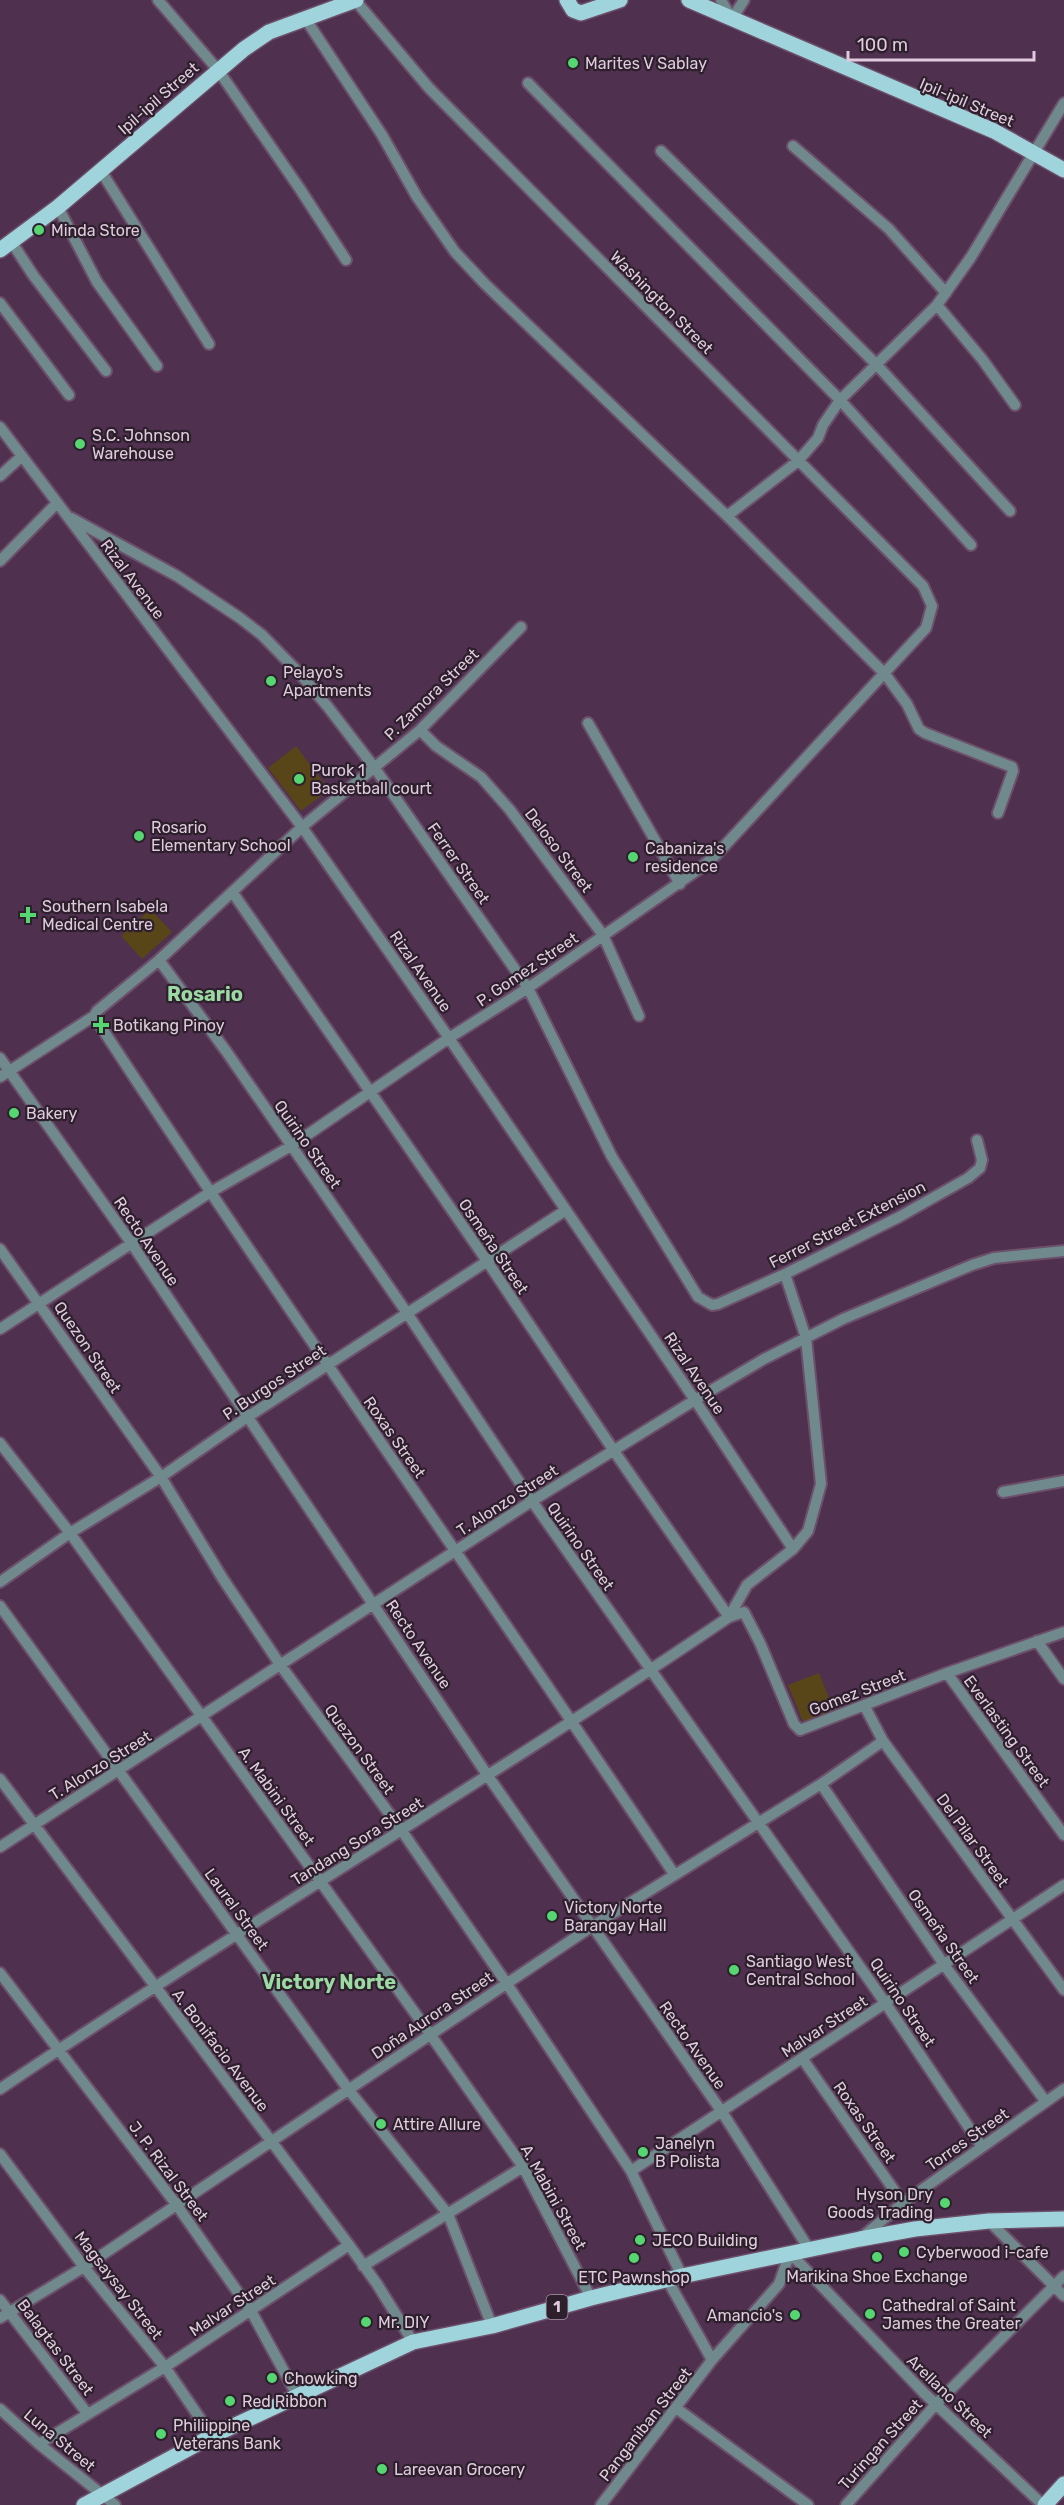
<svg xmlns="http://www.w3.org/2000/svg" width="1064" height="2505" viewBox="0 0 1064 2505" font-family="Rubik,sans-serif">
	<rect width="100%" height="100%" fill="#4f304f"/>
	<!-- green -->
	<path fill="#584619" d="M296 746 329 790 301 811 268 768Z
		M150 909 172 932 142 959 121 936Z
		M819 1673 834 1710 803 1722 788 1685Z"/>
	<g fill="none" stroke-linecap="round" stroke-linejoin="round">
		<defs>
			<path id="minor" d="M158 0 218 70 300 189 346 260
				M721 0 732 19 744 0
				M305 18 382 135 417 197 455 252 485 284 727 516 885 674 907 704 919 729 925 733 1012 767 1013 771 998 813
				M528 83 840 400 971 545
				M793 146 889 229 946 293
				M661 151 877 365 1010 511
				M101 171 209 344
				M58 207 97 282 157 366
				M11 241 33 275 106 371
				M0 303 69 395
				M937 305 982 359 1015 405
				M0 427 302 827 449 1038 695 1400 793 1549
				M0 476 22 456
				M727 516 798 461 818 438 823 425 840 400 937 305 971 257 1064 103
				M71 518 177 576 240 618 262 635 302 676 328 707 374 767 528 988 612 1157 698 1297 712 1305 718 1304 785 1274 899 1217 968 1178 980 1168 982 1160 977 1140
				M0 561 57 503
				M588 723 680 884
				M420 730 436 746 481 777 510 810 603 935 639 1016
				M233 893 487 1261 614 1451 729 1617
				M159 960 226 1051 407 1313 532 1501 886 2004 982 2147
				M94 1016C282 1305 483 1586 674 1874
				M0 1058 132 1244 488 1776 722 2112 809 2249
				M0 1077 94 1016 97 1011 159 960 302 827 420 730 521 627
				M0 1249 161 1477 223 1579 281 1666 402 1831 507 1984 631 2171 682 2276
				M0 1329 209 1193 291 1146 449 1038 528 988 699 869 717 854 926 628 932 606 923 586 429 88 355 0
				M0 1443 70 1533 430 2034 523 2167 591 2298
				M1003 1492 1064 1481
				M0 1582 70 1533 161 1477 246 1418 566 1210
				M0 1606 348 2089 448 2214 492 2326
				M729 1617 747 1585 793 1549 808 1531 821 1484 806 1338 785 1274
				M1037 1641 1064 1679
				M947 1673 1064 1835
				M864 1705 883 1741 1064 1990
				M0 1779 349 2245 377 2284 413 2342
				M821 1784 945 1966 1046 2102
				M0 1847 532 1501 695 1400 764 1359 843 1319 972 1265 994 1258 1064 1251
				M0 1973 176 2204 251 2311 298 2397
				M802 2058 903 2203
				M0 2089C240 1927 489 1780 729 1617L744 1612 760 1643 794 1724 800 1730 947 1673 1064 1632
				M0 2154 84 2267 165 2367 212 2436
				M631 2171 1064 1885
				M989 2221 1064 2296
				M861 2238 903 2203 1064 2089
				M790 2253 924 2393 1043 2505
				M363 2266 523 2167
				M667 2279 712 2360
				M0 2300 87 2413
				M0 2318 84 2267 591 1927 821 1784 883 1741
				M676 2408 808 2505
				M0 2409 39 2444 115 2505
				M39 2444 165 2367 349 2245
				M601 2505 712 2360 779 2284 790 2253
				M846 2505 936 2404 1064 2276"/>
			<path id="major" d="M567 0 573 10 581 13 620 0
				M689 0 994 131 1064 170
				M0 250 58 207 244 49 269 32 356 0
				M84 2505 212 2436 413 2342 492 2326 591 2298 682 2276 860 2239 915 2229 989 2221 1064 2219
				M1045 2505 1064 2484"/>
		</defs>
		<!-- minor casing -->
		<use href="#minor" stroke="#6c4f6b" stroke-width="14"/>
		<!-- major casing -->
		<use href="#major" stroke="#6c4f6b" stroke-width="18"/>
		<!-- minor -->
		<use href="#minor" stroke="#70898d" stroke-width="10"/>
		<!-- major -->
		<use href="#major" stroke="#a0d4dc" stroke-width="15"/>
	</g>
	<!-- markers -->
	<g fill="#56d671" stroke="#2d1f2c" stroke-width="2">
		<circle cx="573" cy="63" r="6"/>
		<circle cx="39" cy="230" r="6"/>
		<circle cx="80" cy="444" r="6"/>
		<circle cx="271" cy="681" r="6"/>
		<circle cx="299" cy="779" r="6"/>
		<circle cx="139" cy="836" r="6"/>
		<circle cx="633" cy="857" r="6"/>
		<path d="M25 906h6v6h6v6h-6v6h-6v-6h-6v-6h6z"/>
		<path d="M98 1016h6v6h6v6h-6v6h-6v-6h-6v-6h6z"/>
		<circle cx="14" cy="1113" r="6"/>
		<circle cx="552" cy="1916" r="6"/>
		<circle cx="734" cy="1970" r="6"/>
		<circle cx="381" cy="2124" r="6"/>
		<circle cx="643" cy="2152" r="6"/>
		<circle cx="945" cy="2203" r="6"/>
		<circle cx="640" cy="2240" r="6"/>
		<circle cx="904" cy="2252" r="6"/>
		<circle cx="877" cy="2257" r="6"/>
		<circle cx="634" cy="2258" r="6"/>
		<circle cx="870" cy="2314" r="6"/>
		<circle cx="795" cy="2315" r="6"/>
		<circle cx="366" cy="2322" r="6"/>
		<circle cx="272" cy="2378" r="6"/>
		<circle cx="230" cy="2401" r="6"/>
		<circle cx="161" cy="2434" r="6"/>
		<circle cx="382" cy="2469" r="6"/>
	</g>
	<g text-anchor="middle" stroke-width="4.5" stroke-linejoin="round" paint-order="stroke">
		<!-- shield labels -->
		<rect fill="#2d1f2c" stroke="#aa97a8" stroke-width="1.5" x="546.5" y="2295" width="21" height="24" rx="4.5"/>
		<g font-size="15" font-weight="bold" fill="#dfcbdd">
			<text x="557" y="2312">1</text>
		</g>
		<!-- poi labels -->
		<g font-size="16" fill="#dfcbdd" stroke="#2d1f2c" text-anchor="start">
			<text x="585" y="69">Marites V Sablay</text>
			<text x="51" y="236">Minda Store</text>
			<text x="92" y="441">S.C. Johnson<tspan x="92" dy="18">Warehouse</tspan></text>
			<text x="283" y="678">Pelayo's<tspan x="283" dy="18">Apartments</tspan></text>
			<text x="311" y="776">Purok 1<tspan x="311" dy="18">Basketball court</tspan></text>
			<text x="151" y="833">Rosario<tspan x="151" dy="18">Elementary School</tspan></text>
			<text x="645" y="854">Cabaniza's<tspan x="645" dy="18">residence</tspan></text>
			<text x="42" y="912">Southern Isabela<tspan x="42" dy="18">Medical Centre</tspan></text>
			<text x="113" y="1031">Botikang Pinoy</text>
			<text x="26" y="1119">Bakery</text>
			<text x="564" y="1913">Victory Norte<tspan x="564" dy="18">Barangay Hall</tspan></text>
			<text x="746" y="1967">Santiago West<tspan x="746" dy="18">Central School</tspan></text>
			<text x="393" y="2130">Attire Allure</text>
			<text x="655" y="2149">Janelyn<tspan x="655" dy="18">B Polista</tspan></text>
			<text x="933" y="2200" text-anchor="end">Hyson Dry<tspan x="933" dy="18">Goods Trading</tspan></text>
			<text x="652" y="2246">JECO Building</text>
			<text x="916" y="2258">Cyberwood i-cafe</text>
			<text x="877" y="2282" text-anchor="middle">Marikina Shoe Exchange</text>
			<text x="634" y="2283" text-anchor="middle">ETC Pawnshop</text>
			<text x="882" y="2311">Cathedral of Saint<tspan x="882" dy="18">James the Greater</tspan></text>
			<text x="783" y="2321" text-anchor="end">Amancio's</text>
			<text x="378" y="2328">Mr. DIY</text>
			<text x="284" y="2384">Chowking</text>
			<text x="242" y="2407">Red Ribbon</text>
			<text x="173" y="2431">Philiippine<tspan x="173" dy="18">Veterans Bank</tspan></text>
			<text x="394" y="2475">Lareevan Grocery</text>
		</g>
		<!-- street labels -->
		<g font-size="16" fill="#dfcbdd" stroke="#2d1f2c">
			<text transform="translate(158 98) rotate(-41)" y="6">Ipil-ipil Street</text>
			<text transform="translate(967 102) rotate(23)" y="6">Ipil-ipil Street</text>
			<text transform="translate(662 302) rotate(45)" y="6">Washington Street</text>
			<text transform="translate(133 579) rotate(53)" y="6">Rizal Avenue</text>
			<text transform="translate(431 694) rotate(-44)" y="6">P. Zamora Street</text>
			<text transform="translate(559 850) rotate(53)" y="6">Deloso Street</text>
			<text transform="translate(459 863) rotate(55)" y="6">Ferrer Street</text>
			<text transform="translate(527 969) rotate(-34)" y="6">P. Gomez Street</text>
			<text transform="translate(421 971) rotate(55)" y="6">Rizal Avenue</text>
			<text transform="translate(308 1144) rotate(55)" y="6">Quirino Street</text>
			<text transform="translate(847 1224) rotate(-27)" y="6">Ferrer Street Extension</text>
			<text transform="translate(147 1241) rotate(56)" y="6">Recto Avenue</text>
			<text transform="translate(494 1246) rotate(56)" y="6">Osmeña Street</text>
			<text transform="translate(88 1347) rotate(56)" y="6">Quezon Street</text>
			<text transform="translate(695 1373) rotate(56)" y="6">Rizal Avenue</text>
			<text transform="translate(274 1382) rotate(-34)" y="6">P. Burgos Street</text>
			<text transform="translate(395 1437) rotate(55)" y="6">Roxas Street</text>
			<text transform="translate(507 1500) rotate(-33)" y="6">T. Alonzo Street</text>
			<text transform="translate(581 1546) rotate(55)" y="6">Quirino Street</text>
			<text transform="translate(419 1644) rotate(56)" y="6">Recto Avenue</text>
			<text transform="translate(857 1692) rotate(-21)" y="6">Gomez Street</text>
			<text transform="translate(1007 1731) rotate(54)" y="6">Everlasting Street</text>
			<text transform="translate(360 1749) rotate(54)" y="6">Quezon Street</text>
			<text transform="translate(100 1765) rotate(-32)" y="6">T. Alonzo Street</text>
			<text transform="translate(277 1796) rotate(54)" y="6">A. Mabini Street</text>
			<text transform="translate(973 1840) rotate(54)" y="6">Del Pilar Street</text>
			<text transform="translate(357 1841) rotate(-32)" y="6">Tandang Sora Street</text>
			<text transform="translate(237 1909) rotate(54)" y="6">Laurel Street</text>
			<text transform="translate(944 1936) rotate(55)" y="6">Osmeña Street</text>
			<text transform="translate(903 2002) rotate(56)" y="6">Quirino Street</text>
			<text transform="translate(432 2015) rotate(-34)" y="6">Doña Aurora Street</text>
			<text transform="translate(824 2026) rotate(-33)" y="6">Malvar Street</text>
			<text transform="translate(693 2045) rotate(55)" y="6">Recto Avenue</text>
			<text transform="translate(221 2050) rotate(53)" y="6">A. Bonifacio Avenue</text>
			<text transform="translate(865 2122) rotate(55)" y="6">Roxas Street</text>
			<text transform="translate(967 2139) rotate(-35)" y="6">Torres Street</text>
			<text transform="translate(169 2171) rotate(53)" y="6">J. P. Rizal Street</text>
			<text transform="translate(554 2197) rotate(61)" y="6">A. Mabini Street</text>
			<text transform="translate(119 2285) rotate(52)" y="6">Magsaysay Street</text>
			<text transform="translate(232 2305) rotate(-33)" y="6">Malvar Street</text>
			<text transform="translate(56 2347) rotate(53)" y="6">Balagtas Street</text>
			<text transform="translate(950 2396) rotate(44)" y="6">Arellano Street</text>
			<text transform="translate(645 2424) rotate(-52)" y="6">Panganiban Street</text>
			<text transform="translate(60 2440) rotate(40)" y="6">Luna Street</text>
			<text transform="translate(880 2444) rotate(-48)" y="6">Turingan Street</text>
		</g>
		<!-- quarter labels -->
		<g font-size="20" font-weight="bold" fill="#9bdaa3" stroke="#2d1f2c">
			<text x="205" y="1001">Rosario</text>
			<text x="329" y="1989">Victory Norte</text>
		</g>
	</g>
	<!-- scale -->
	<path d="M848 51v9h186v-9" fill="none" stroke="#dfcbdd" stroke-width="3"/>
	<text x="857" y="51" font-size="18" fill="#dfcbdd" stroke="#2d1f2c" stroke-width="4.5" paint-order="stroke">100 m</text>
</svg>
